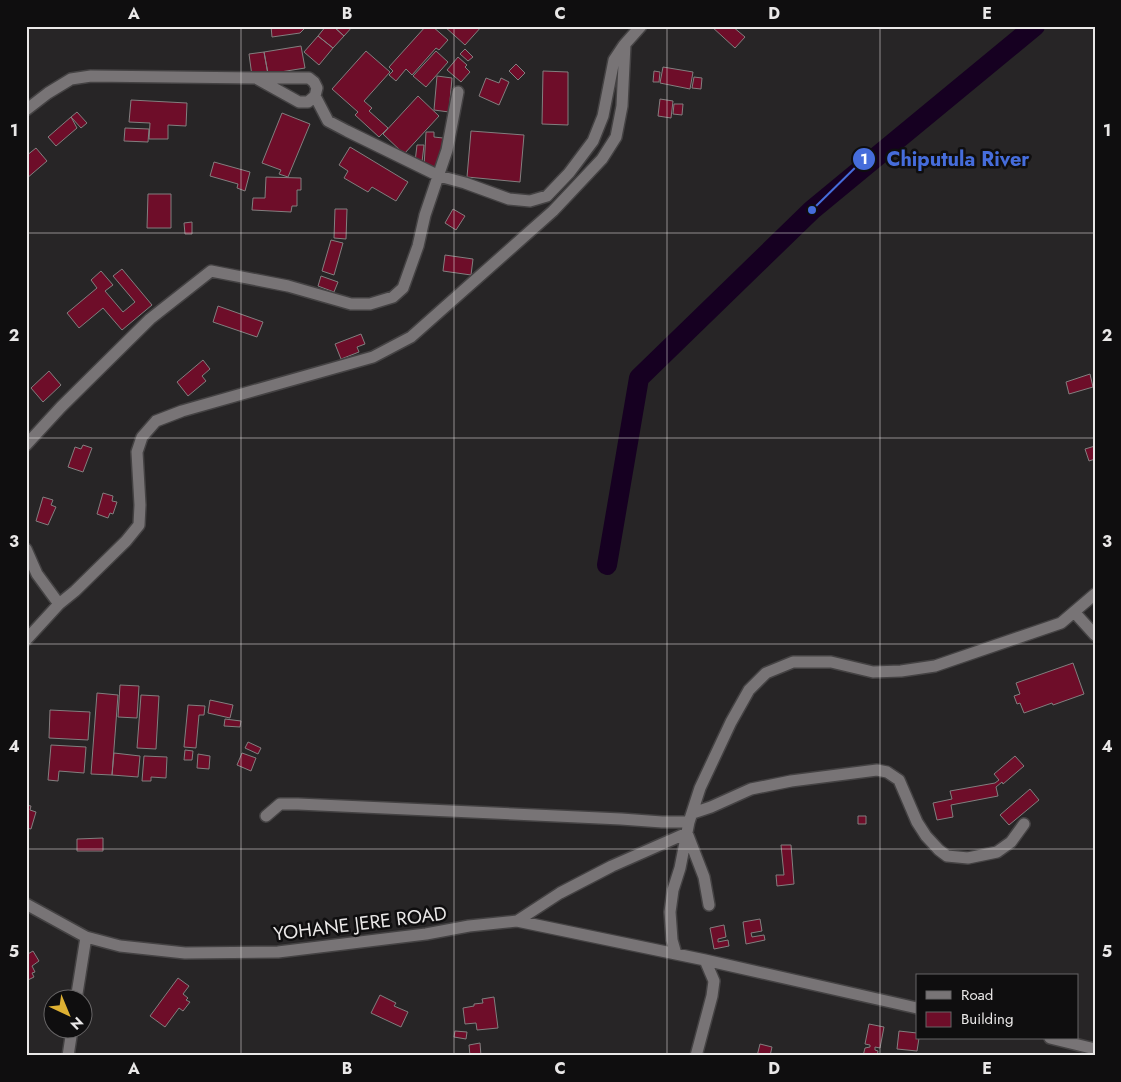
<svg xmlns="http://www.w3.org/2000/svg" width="1121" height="1082" viewBox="0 0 1121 1082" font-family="Jost,sans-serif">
	<rect width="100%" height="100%" fill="#272526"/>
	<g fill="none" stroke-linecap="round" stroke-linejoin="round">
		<!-- river -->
		<path stroke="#160021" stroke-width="20" d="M607 565 639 378 812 210 1035 26"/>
	</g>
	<!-- building -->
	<path fill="#6e0d29" stroke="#827f7f" d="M271 26H307L300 33 272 37Z
		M326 26H333L344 36 333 48 318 36Z
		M333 26H353L344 36Z
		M426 26H432L448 40 439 50 436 48 412 75 406 69 396 81 389 75 393 71 389 67Z
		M444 26H482L465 45Z
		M711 26H732L745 37 735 48Z
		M318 36 333 48 319 65 304 52Z
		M301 46 305 68 268 74 264 52Z
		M465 49 473 57 468 61 460 54Z
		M366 51 390 72 364 101 372 108 369 111 388 128 379 137 355 115 358 112 332 89Z
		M436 51 448 62 426 87 413 76Z
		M264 52 268 74 252 76 249 54Z
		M458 57 467 65 465 67 470 72 461 82 447 70Z
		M516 64 525 73 518 80 509 71Z
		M663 67 693 72 690 89 660 83Z
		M543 71 568 72V125L542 124Z
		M654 71 660 72 659 82H653Z
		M437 76 452 78 449 112 434 110Z
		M694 77 702 78 701 89 692 88Z
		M486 78 499 83 501 78 509 82 499 105 479 96Z
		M418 96 439 116 404 154 383 134Z
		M660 99 673 101 671 118 658 116Z
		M131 100 187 103 186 126 168 125V139H149L150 123 129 122Z
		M674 104H683L682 115 673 114Z
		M77 112 87 123 81 128 71 117Z
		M282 113 310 124 288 177 279 174 281 170 262 163Z
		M71 117 77 128 56 146 48 137Z
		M125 128 149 129 148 142 124 141Z
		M471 131 524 135 520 182 467 177Z
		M426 132H434V137L443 138 441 168 424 167Z
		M417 145H424L422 162H415Z
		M350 147 408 182 396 201 372 187 368 192 344 178 348 171 339 165Z
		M36 148 47 161 26 179V156Z
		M214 162 250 172 245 191 237 188 238 184 210 176Z
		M266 177 301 178V190H297V206H292L291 212 252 210 253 198H265Z
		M148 194H171V228H147Z
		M335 209H347L346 239 334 238Z
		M453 209 465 216 456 230 445 223Z
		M192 222V234H185L184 223Z
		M331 240 343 243 334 275 322 271Z
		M445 255 473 259 471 275 443 271Z
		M122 269 152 305 122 330 103 308 79 328 67 313 97 288 91 280 101 271 113 285 105 291 123 312 135 302 113 276Z
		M321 276 338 282 334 292 318 286Z
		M218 306 263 322 257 337 213 322Z
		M361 334 365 344 357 347 359 352 341 359 335 344Z
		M203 360 210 369 202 376 206 381 188 396 177 382Z
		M49 371 61 385 43 402 31 388Z
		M1090 374 1093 387 1069 394 1066 382Z
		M83 445 92 448 83 472 68 467 75 447 81 449Z
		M1095 446V459L1089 461 1085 449Z
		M103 493 113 496 112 501 117 502 113 514 110 513 108 518 97 514Z
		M43 497 53 500 51 505 56 507 48 525 36 521Z
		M1073 663 1084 694 1053 705 1052 703 1024 713 1020 703 1017 704 1014 696 1020 694 1016 683Z
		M120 685 139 686 137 718 118 717Z
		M97 693 118 695 112 775 91 774Z
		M141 695 159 696 156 749 137 748Z
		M210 700 233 705 230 718 208 713Z
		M188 705 205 706 204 715H199L196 748 184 747Z
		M50 710 90 712 88 740 49 738Z
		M225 719 241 721 240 727 224 726Z
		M248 742 261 748 258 754 245 748Z
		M51 745 86 747 84 773 59 771 58 781 48 780Z
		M185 750 193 751 192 760H184Z
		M114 753 140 756 138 777 112 775Z
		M242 753 256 758 251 771 237 765Z
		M198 754 210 756 209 769 197 768Z
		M144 756 167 757 166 778 151 777V781H142Z
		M1015 756 1024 766 1003 784 1002 782 996 787 998 796 951 805 953 817 937 820 933 803 952 799 950 791 995 783 999 780 994 774Z
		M1030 789 1039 800 1009 825 1000 815Z
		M26 805 31 806 30 810 36 812 31 829 26 828Z
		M858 816H866V824H858Z
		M103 838V851H77V839Z
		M781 845H791L794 884 777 886 776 875H784Z
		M760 919 762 931 751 933 752 937 764 935 765 940 746 944 743 922Z
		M724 925 726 937 718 939V942L728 940 729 946 714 949 710 928Z
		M33 951 39 961 32 966 35 972 32 973 34 977 26 981V955Z
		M178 978 189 986 183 994 188 998 186 1000 190 1002 183 1011 179 1008 165 1027 150 1016Z
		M380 995 396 1003 394 1006 408 1012 401 1027 371 1013Z
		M494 997 498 1028 477 1030 476 1023 465 1024 463 1008 474 1006V1004L483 1003 482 999Z
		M869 1024 884 1027 880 1048 875 1047V1050L878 1051 877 1056H863L865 1048 870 1047V1045L865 1044Z
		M455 1031 467 1032 466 1039 454 1037Z
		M899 1031 917 1033V1038H919L917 1051 897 1049Z
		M480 1043 481 1056H470L469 1045Z
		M760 1044 772 1047 770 1056H757Z"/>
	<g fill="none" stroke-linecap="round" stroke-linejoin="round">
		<defs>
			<path id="minor" d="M315 96 328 121 347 131 439 176 465 183 509 199 530 201 547 196 569 173 593 141 603 116 614 60 624 45
				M26 110 48 93 71 79 91 76 256 78 299 102H308L315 96 317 88 314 82 309 78H256
				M26 445 61 407 150 319 211 271 288 286 351 304H370L393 297 403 288 418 246 425 215 447 150 458 92
				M26 549 37 574 59 604
				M1075 613 1095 635
				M26 640 59 604 75 591 126 541 139 525 140 505 137 452 142 437 156 421 182 411 373 357 411 337 553 211 602 159 616 137 622 106 625 44 641 26
				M693 813 711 807 751 789 791 781 877 770 887 772 899 780 917 822 926 836 939 850 947 856 968 858 997 852 1011 842 1024 824
				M266 816 280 804H298L621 819 662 822H689
				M26 904 86 937 120 946 185 953 278 952 426 934 469 926 517 921 560 893 612 866 687 833 704 877 709 905
				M517 921 705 960 917 1008
				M676 954 672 940 670 912 673 890 680 868 689 822 700 788 731 722 749 690 766 673 793 662H831L873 672 901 671 935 666 1061 623 1095 594
				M76 1000 86 937
				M1050 1038 1095 1049
				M68 1056 72 1030
				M696 1056 712 996 714 981 705 960"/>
		</defs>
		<!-- minor casing -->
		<use href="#minor" stroke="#444243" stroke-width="14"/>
		<!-- minor -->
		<use href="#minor" stroke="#787476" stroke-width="11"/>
	</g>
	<!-- grid -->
	<path fill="none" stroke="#eae8e8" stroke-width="1" stroke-opacity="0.55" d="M241 26V1056M454 26V1056M667 26V1056M880 26V1056M26 233H1095M26 438H1095M26 644H1095M26 849H1095"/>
	<g text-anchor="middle" stroke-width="5" stroke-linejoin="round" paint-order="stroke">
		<!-- street labels -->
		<g font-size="19" fill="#eae8e8" stroke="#0f0e0f">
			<text transform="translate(360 923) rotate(-7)" y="7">YOHANE JERE ROAD</text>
		</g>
	</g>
	<!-- callouts -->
	<path fill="none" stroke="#466ddb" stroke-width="2" d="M812 210L864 159"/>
	<g fill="#466ddb" stroke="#0f0e0f" stroke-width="2">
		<circle cx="812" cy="210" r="5"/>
		<circle cx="864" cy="159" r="12"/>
	</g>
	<g font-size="15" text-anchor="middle" font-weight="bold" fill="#fff">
		<text x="864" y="164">1</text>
	</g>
	<g font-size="20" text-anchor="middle" font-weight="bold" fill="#466ddb" stroke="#0f0e0f" stroke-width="5" stroke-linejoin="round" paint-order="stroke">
		<text x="958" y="166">Chiputula River</text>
	</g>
	<!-- border -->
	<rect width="1121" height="1082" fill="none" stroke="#0f0e0f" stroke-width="55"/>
	<!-- legend -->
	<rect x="916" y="974" width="162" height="65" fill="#0f0e0f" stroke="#676566"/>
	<rect x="926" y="991" width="25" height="8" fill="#787476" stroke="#676566"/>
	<text x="961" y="1000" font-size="15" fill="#eae8e8">Road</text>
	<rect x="926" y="1012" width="25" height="15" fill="#6e0d29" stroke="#676566"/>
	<text x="961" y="1024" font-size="15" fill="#eae8e8">Building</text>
	<!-- north arrow -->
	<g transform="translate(68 1014) rotate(136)"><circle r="24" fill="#0f0e0f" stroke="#676566"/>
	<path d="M0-4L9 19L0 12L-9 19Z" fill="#deb133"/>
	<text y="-8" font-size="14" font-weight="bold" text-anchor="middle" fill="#eae8e8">N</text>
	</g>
	<rect x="28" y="28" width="1066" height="1026" fill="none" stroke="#eae8e8" stroke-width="2"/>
	<g font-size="16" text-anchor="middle" font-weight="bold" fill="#eae8e8">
		<text x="134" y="19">A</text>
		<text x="347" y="19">B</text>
		<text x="560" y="19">C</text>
		<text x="774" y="19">D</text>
		<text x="987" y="19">E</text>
		<text x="14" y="136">1</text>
		<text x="1107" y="136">1</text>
		<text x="14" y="341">2</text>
		<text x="1107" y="341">2</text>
		<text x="14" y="547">3</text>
		<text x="1107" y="547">3</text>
		<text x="14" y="752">4</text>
		<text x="1107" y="752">4</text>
		<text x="14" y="957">5</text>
		<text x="1107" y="957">5</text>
		<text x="134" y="1074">A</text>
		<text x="347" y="1074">B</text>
		<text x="560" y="1074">C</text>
		<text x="774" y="1074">D</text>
		<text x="987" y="1074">E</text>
	</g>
</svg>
